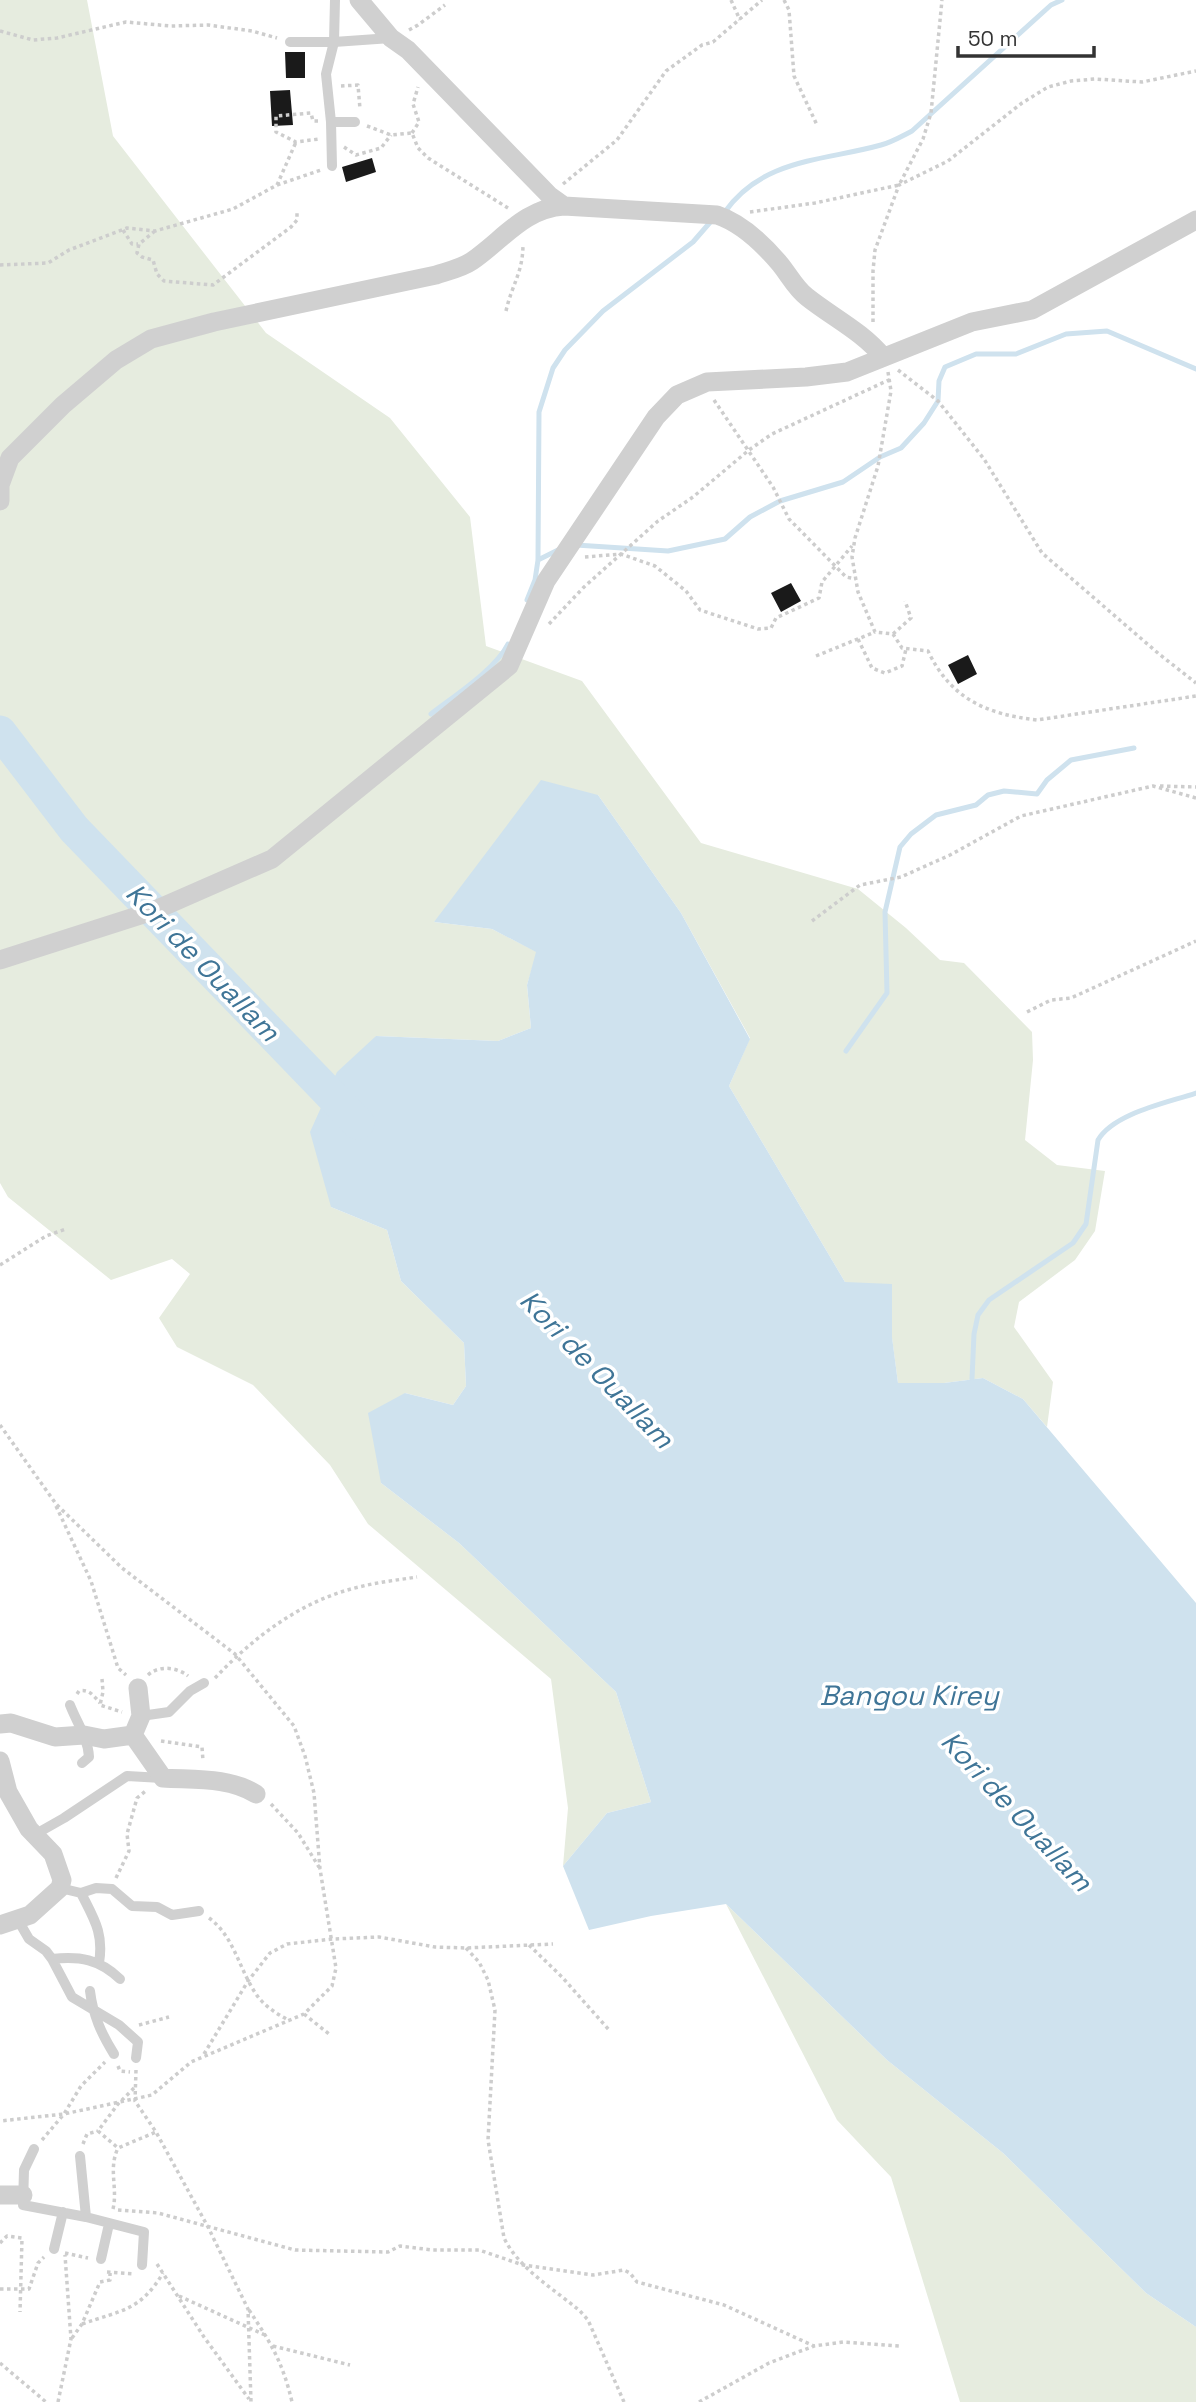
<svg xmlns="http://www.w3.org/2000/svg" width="1196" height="2402" viewBox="0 0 1196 2402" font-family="'Space Grotesk',sans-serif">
	<rect width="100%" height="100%" fill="#fff"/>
	<!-- green -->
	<path fill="#e6ecdf" d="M0 0H87L113 136 266 333 390 418 470 517 486 646 582 681 701 843 858 889 906 928 940 960 964 963 1032 1032 1033 1060 1025 1140 1057 1165 1105 1171 1095 1231 1075 1260 1019 1302 1014 1327 1053 1382 1047 1427 1023 1399 983 1378 944 1383H898L892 1338 845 1282 729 1086 750 1038 681 913 598 795 434 922 492 929 537 952 527 985 531 1028 498 1041 376 1036 331 1207 387 1230 401 1281 464 1343 466 1386 453 1405 405 1393 381 1483 459 1543 616 1692 651 1802 607 1813 563 1866 568 1808 551 1679 368 1524 330 1465 253 1385 177 1347 159 1318 190 1274 172 1259 111 1280 8 1197 0 1183Z
		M726 1904 887 2060 1003 2153 1146 2293 1196 2327V2402H960L891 2177 837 2120Z"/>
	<!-- water -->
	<path fill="#cfe2ee" d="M541 780 598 795 681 913 750 1039 729 1086 845 1282 892 1284V1337L898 1383H944L983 1378 1023 1399 1196 1603V2327L1146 2293 1003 2153 887 2060 726 1904 651 1916 589 1930 563 1866 607 1813 651 1802 616 1692 459 1543 381 1483 368 1413 405 1393 453 1405 466 1386 464 1343 401 1281 387 1230 331 1207 310 1132 337 1072 376 1036 498 1041 531 1028 527 985 536 952 492 929 434 922Z"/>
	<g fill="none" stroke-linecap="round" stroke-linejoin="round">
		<!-- stream -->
		<path stroke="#cfe2ee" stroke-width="5" d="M724 213C762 158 824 161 881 145 892 142 902 136 912 131L1051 5 1062 0
			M576 545 668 551 725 539 750 517 780 501 843 482 880 457 901 448 924 423 938 401 939 381 945 367 976 354H1016L1066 334 1107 331 1196 369
			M538 560 558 550
			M527 600 535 580 538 560 539 412 553 368 565 350 603 311 693 242 713 219
			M431 714C454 696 495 670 508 644
			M846 1051 887 993 885 912 900 847 911 834 936 815 976 805 988 795 1004 791 1037 794 1047 780 1071 760 1134 748
			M972 1379 974 1334 978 1315 989 1300 1073 1243 1086 1224 1098 1140C1114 1113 1167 1103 1196 1093"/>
		<!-- river -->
		<path stroke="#cfe2ee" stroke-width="33" d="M0 732 74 829 358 1123"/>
	</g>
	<!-- building -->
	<path fill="#1a1a1a" d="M285 52H305V78H286Z
		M290 90 293 125 272 126 270 91Z
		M372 158 376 172 346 182 342 167Z
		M791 583 801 601 781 612 771 593Z
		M968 655 977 674 958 684 948 665Z"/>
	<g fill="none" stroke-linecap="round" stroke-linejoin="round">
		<!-- path -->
		<path stroke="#cdcdcd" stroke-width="3.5" stroke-dasharray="3.5 3.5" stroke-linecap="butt" d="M731 0 740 20
			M784 0 789 10 794 76 817 125
			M409 30 418 25 445 5
			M0 31 33 40 57 38 126 22 171 26 208 25 252 31 277 38
			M341 86 358 85 360 109
			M318 121H313L311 113 276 116V132L296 142 319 139
			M367 126 391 135 412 133 418 148 428 158 508 208
			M412 133 419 122 413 104 418 87
			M344 147 356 155 381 148 391 135
			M563 184 617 140 666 71 702 45 713 42 762 0
			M277 185 321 170
			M750 212 815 203 899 185 923 139 931 113 942 0
			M123 230 132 244H138
			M155 231 139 244 137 253 142 257 153 260 157 274 164 281 213 285 291 227 297 220V212
			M0 265 48 263 69 250 127 228 155 231 233 209 277 185 296 142
			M506 311C512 284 523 273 523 244
			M873 322V271L875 250 899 185 948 161 1022 103 1048 87 1071 81 1095 79 1142 82 1196 71
			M898 370 938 401 984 459 1042 553 1159 654 1196 683
			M888 372 891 391 878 466 855 538 852 557 858 592 875 632 893 634 902 648 928 651C951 699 986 714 1037 720L1196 696
			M714 400 773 487 789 519 846 577 856 579
			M585 557 621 554 655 566 686 591 700 610 758 629 771 628 776 618 819 598 822 582 852 546
			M549 624 584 587 658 521 693 497 749 450 772 434 891 379
			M893 634 911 618 905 601
			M858 639 872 668 885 673 902 666 906 649
			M816 656 875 632
			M1160 786 1196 787
			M812 921 860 885 901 877 950 855 1021 816 1153 786 1196 798
			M1027 1012 1051 1000 1071 998 1196 941
			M0 1265 46 1236 66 1229
			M0 1425 56 1504 122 1568 235 1654 294 1726 305 1756 314 1793 320 1869 336 1968 332 1986 304 2014 191 2062 152 2095 64 2114 0 2121
			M56 1506 91 1581 118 1668 126 1675
			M148 1675C159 1665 177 1667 188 1676
			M215 1678C254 1637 302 1600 359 1587 378 1582 398 1580 417 1577
			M102 1679 103 1692 100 1705 122 1712
			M77 1694 79 1691C89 1689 93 1695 100 1703
			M161 1741 202 1747 203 1761
			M271 1804 298 1833 319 1867
			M116 1878 129 1851 127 1834 137 1798 147 1790
			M209 1918C234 1936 239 1969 256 1994 264 2006 277 2014 290 2021
			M529 1945 562 1977 610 2031
			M466 1948 479 1962 488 1980 495 2010 488 2140 504 2238C519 2269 554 2289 580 2311L588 2320 624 2402
			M304 2014 329 2034
			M139 2025 169 2017
			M204 2054 248 1981 270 1953 287 1944 333 1939 379 1937 435 1947 466 1948 553 1944
			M118 2066 120 2071 130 2072
			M136 2070 135 2101 156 2132 208 2227 248 2309 251 2402
			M134 2088 118 2104 98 2131 118 2148 156 2132
			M42 2140 64 2114 81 2086 105 2062
			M83 2144 87 2134 98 2131
			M113 2209C118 2188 108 2169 118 2148
			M118 2210 158 2213 295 2250 388 2252 400 2246 432 2250H479L523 2265 593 2275 624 2270 630 2273 637 2282 724 2305 814 2346 843 2342 899 2346
			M0 2243 7 2236 22 2238 20 2312
			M65 2253 88 2258
			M157 2264 204 2337 249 2399
			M107 2272 134 2274
			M0 2289H29L38 2263 44 2257
			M179 2296 265 2335
			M249 2310C271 2343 283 2363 292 2402
			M82 2324C122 2310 140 2311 163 2273
			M72 2338 82 2324 100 2282 110 2280V2273
			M273 2346 350 2365
			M0 2363 46 2402
			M58 2402 71 2339 65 2255
			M699 2402 769 2363 814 2346"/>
		<!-- lane -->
		<path stroke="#d0d0d0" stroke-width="10" d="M290 42H334L391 38
			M331 122H355
			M332 166 331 122 326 74 334 42 335 0
			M70 1705C77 1723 88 1738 89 1757L82 1763
			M141 1716 169 1712 190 1691 204 1683
			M34 1835 64 1818 127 1776 162 1778
			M60 1888 81 1893 96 1888 112 1889 132 1906 157 1907 172 1915 199 1911
			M81 1893C94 1919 104 1933 99 1963
			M18 1920 29 1939 46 1951 52 1959C80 1956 99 1959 120 1979
			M52 1959 72 1997 119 2025 138 2042 136 2058
			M90 1991C93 2015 101 2033 114 2054
			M34 2149 24 2170 23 2205 86 2217 144 2232 142 2265
			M80 2156 86 2217
			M54 2249 63 2212
			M101 2259 109 2224"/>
		<!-- street -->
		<path stroke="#d0d0d0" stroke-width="19" d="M359 0 391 38 408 50 550 196 564 206
			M0 501V485L10 458 63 405 116 360 151 339 214 322 436 275C448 271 462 268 472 261 504 239 523 209 564 206L717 215C741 223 764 245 780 264 789 275 796 289 807 297 832 317 863 332 883 357
			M0 960 153 911 272 859 509 666 546 581 656 417 677 395 707 382 806 377 847 372 972 322 1032 310 1196 220
			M0 1724 11 1723 55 1737 84 1735 104 1739 133 1735 141 1716 138 1688
			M133 1735 163 1778C194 1780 229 1777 256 1794
			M0 1761 8 1792 29 1829 53 1854 62 1880 60 1888 30 1915 0 1925
			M0 2195H23"/>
	</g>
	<g text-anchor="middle" stroke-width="7" stroke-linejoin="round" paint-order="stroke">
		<!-- water labels -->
		<g font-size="28" font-style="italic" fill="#3f7597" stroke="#fff">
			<text transform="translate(203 962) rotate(46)" y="10">Kori de Ouallam</text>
			<text transform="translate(597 1369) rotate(46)" y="10">Kori de Ouallam</text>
			<text x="909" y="1705">Bangou Kirey</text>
			<text transform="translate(1017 1811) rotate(47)" y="10">Kori de Ouallam</text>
		</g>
	</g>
	<!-- scale -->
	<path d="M958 46v10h136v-10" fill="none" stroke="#333333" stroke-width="3.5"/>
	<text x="968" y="46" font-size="21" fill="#333333" stroke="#ffffff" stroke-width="5" paint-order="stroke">50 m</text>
</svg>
